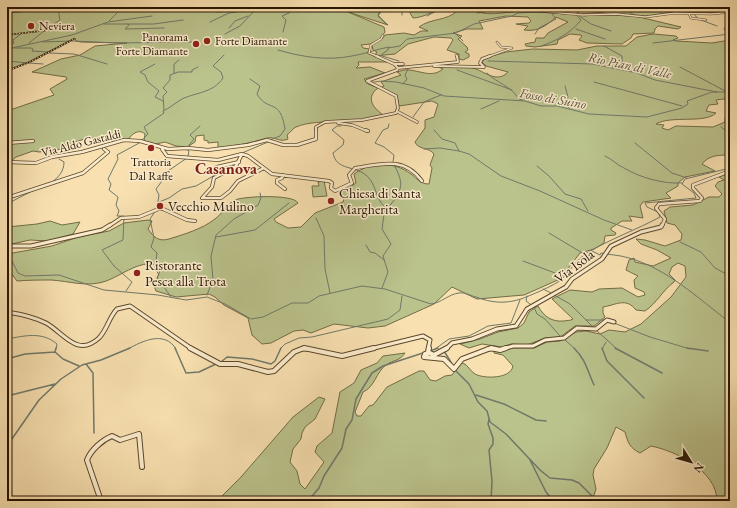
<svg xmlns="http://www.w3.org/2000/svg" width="737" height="508" viewBox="0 0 737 508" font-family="'EB Garamond',serif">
	<rect width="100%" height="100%" fill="#f8e0b0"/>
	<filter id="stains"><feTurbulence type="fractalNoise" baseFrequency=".005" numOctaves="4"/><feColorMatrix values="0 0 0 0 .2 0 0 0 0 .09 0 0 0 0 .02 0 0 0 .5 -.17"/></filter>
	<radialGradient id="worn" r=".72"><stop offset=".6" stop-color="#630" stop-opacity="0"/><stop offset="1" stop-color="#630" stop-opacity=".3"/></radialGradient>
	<!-- green -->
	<path fill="#bbc38d" stroke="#726c46" d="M7 7H336L384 27 385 32 380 39 370 44 361 45 363 48 370 49 367 53 387 62H358L359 65 356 68 370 67 385 73 364 79 368 84 378 88C366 97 372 107 382 114 365 126 319 117 296 127 293 128 291 132 287 135L288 139C280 143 274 136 267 138 251 143 235 146 218 148V142L208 143V141L204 140V135L196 136 195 142 187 147 176 146 165 142 156 144 144 141 145 134C138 128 131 135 128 140L112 142 113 138H87L67 145 62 149 39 152 33 151 16 157 11 161H7V111L54 95 50 89 67 79 66 77 32 72 61 59 80 55 95 46 127 43 81 42 76 41 75 38 28 62 7 70Z
		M340 7H384L378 16 388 25 354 14Z
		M401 7H481L473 10C492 19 515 8 533 12L635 16 681 27 678 29 658 26 655 29 654 33 633 34 631 38 622 44 587 43 579 40 582 36 581 35 570 34 558 40 557 44 535 47 526 46 525 44 535 42 536 38H544L548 33 568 22 556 17C546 26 538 32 524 30L528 26 516 24 529 23 531 21 528 17 506 16 479 21 483 29H467L453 33 462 36 458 39 467 47 468 50 465 52 469 54V57L463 60 459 59V54L447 50 453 40 451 38 434 37 408 44 395 54 374 56 377 52 373 50 372 45 382 39 385 35 404 33 414 35 421 31H428L419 27C431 18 447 21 457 11 439 3 431 17 413 18L410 13 412 9Z
		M601 7H659L681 9 698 7 709 9 711 8 707 7H730V11L708 13 674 12 645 16 629 14H582L605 12Z
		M653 34 676 36 678 38 673 40 676 41 712 43 730 40V100L723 99 716 100 718 104 709 105 706 111 716 113C705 124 671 115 656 124L664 125 662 128 668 130 676 126 713 127 725 122V118L730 114V155C719 155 709 155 702 164L715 171 685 177 678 183V186L666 193 671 198 643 202 640 206 643 218 629 216 632 221H622L611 228V230L616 233 615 235 605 236 604 243 594 249 580 253 560 279 524 295 477 299 452 287 434 304 385 326 368 328 334 324 311 333 303 330 294 331 271 343 262 344 252 335 248 318 224 305 215 297 209 294 176 297 156 291 154 286 161 268C144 255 121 277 103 282 85 287 69 281 51 280 40 280 29 280 17 281L7 268V254L52 246 78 237 109 231 124 223 148 220 152 221 148 229C154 237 158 242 169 239 185 234 202 229 215 219 222 214 227 204 235 200 244 196 294 194 298 203L274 219 276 222 288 228 301 227 315 213 343 202 344 199 341 196V193L356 183 354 174C370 162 394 161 411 174 418 179 420 184 429 184L432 168 430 165 434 154C429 147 418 150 415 142L425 128V120L434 117 438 104 432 101 399 106 397 95 380 88 384 86 381 82 401 75 397 72C401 71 405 69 409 70 421 71 432 78 443 69L438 67 441 66C451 67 464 65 473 68 484 71 497 84 508 72L486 66 482 62 486 58 506 52 533 49 577 50 597 46H626L637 37Z
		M730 173V501H717C717 471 676 451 651 446L640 453C630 448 628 443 625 432L616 427 607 448 594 469 593 475 596 489 592 501H217L241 477 293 417 319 397 325 399 315 419 305 427 302 433 301 439 293 449 290 462 297 471 300 484 305 489 324 462 315 452 317 446 332 433 340 392 354 383 361 370 377 363 383 356 405 353C400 361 393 360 386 365 376 372 375 387 363 392L355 412 357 416H361L369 406 373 405 387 387 419 371H424L430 380 436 381 445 376 452 375 461 363H463C468 365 470 371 475 374 484 379 511 379 513 366L503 355 494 353V351L502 352 512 348H534L547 342 560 341 576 332 586 331 600 334 609 330 625 332 641 324 671 297 686 277 685 266 678 263 672 267 669 274 675 280 674 282C662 291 657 303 645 311L636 310C626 297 616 305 603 307V313L605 317 594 326H575L559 338H545L527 345 511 344 502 347 482 344 469 348 460 344 480 339 498 332 518 328 524 323 529 312 538 306C544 317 552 322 564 321 568 320 570 321 573 319L552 299 570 290 592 292 599 289 622 288 638 297 645 295 644 292 635 288 634 280 638 276 626 270 629 260 634 258 635 262 653 266 671 258 657 250 641 244 636 239 645 240 665 246 681 240 682 234 675 225 667 223 664 211 670 207 693 205 709 197H719L722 194 715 186 718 182 724 180 719 177Z
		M324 181 327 196 313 197 312 186H319L318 182Z
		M50 221 62 225 80 222 73 234 48 241 30 240 7 245V227L37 224Z"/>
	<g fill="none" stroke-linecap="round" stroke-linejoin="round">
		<!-- stream-far1 -->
		<path stroke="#6f796a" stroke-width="1" d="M349 7 366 9 374 7
			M382 7 378 15 386 24
			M402 7V15
			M555 7 560 10 579 12 576 14
			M623 7 634 15
			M714 7 730 10
			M7 8 16 7
			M426 9 439 8
			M579 11 586 7
			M217 12 236 11
			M7 13 21 12
			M477 13 496 10V7
			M660 14 671 13
			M694 14 698 19
			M577 15 586 16
			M597 15H612
			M615 15 626 16
			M427 16 444 7
			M579 16 591 24 611 31
			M701 20 717 26
			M109 21 117 13
			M210 22 229 13 265 7
			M104 24H154L183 20
			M127 24 129 25 125 29 164 28
			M229 28 235 21 248 16
			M576 29 605 39
			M44 30 60 20 58 9
			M283 32 286 20 282 16 289 13 292 7
			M225 34 240 26 256 9
			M456 34 463 41
			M535 34 539 28 556 19 552 14
			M72 41 117 43 193 42
			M43 42 70 41
			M29 43 44 31
			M653 43 730 34
			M541 46C556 41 571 33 581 20L576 15
			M604 46 622 56V61L627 70
			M7 47 14 43 13 40 21 34
			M13 48H31L33 49 32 51 48 52
			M7 49 72 35 108 22 152 16
			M278 50C302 57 327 61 352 56 365 54 377 49 389 47
			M49 53 74 54 107 64
			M7 61 28 63
			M399 61 382 56V54L388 50V48L400 46 407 39 456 33 474 24 512 16 518 13 538 12 564 14
			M488 61 593 64 637 73 655 80 717 92
			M29 63 43 64
			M155 64 140 72 145 75 148 82 159 91 155 97 163 101
			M680 67 727 92
			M457 70 512 90
			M174 73V64L179 60
			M487 73C499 85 509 84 519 99L523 100
			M250 79 260 86 257 94C268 113 280 97 285 129L280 136 270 140
			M594 82 682 106
			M367 83 382 81 396 82 424 88 444 96 525 101 541 106H557L589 114 647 117 682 108 688 104 687 101 712 92H730
			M403 84 407 79 405 75 408 69
			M565 86 568 97 564 103 569 108
			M481 109 499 101
			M164 110 163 96 167 92 163 88 170 80V75L178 72H192V70L198 67
			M413 117 424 102 441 95
			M389 124 388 128 383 130 375 143 384 147 394 155 393 162
			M341 126H337L332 130 344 140 343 145 333 153C336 169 351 166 363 173 377 181 374 198 385 207L382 229 391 244 383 256 388 272 382 288
			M721 127 730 134
			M434 130 442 139 455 143 459 151 469 154 501 176 540 191 604 220 632 230
			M142 140 148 134 144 127 164 113 163 111C170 108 175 103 182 99 197 92 213 93 223 78L221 72 213 66 224 55
			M635 143 672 173 687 178
			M424 149 440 148 459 151
			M242 153 268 142
			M188 156 189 151 186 149 194 139 190 135 200 126
			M605 156C612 159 617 165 624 168 641 178 663 184 682 183
			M537 166 549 176 565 194 581 199 588 211
			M52 182C59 177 64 171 64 162L59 159
			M159 202 169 198 182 189 196 186 236 163
			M7 204 34 190
			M157 208 159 195 156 189 165 177V173L187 158
			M7 209V212
			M156 210 150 219 154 238 151 247 157 253 155 268 159 275 157 277 171 297
			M384 214C398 193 408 189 394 165
			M316 218 324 236 325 269 330 293
			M549 233 584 254
			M216 237 255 230 289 203
			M680 242 701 252 715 268 730 276
			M366 245 370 252 375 253 384 260
			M7 251 18 273 25 276 59 275 104 290 158 295 186 300 207 297 225 304 251 319 263 317 292 303H308L319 296 362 286 385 289 431 304C441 303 449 294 459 293 465 292 471 296 476 297 492 303 505 304 521 299 529 296 556 285 562 279 570 271 576 260 587 253 610 239 636 230 660 217L658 212 647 207 645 203 696 198 694 193 682 184 685 179 730 168
			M592 251 600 255 601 253C610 255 620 255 629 258 666 268 698 298 728 321
			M523 261 563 276
			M543 289 551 293
			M126 291 132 282 114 266 102 250 123 240 124 216H117L119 211 116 205 118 197 109 190 111 184 108 179 118 159 117 155 141 142
			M207 295 213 280 211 256 216 235 234 219 258 205 261 198 260 193
			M554 295 570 304 594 328
			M527 296 526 301 534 307 537 314 545 319 561 337
			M586 320H605
			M614 323 650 337 690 349
			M596 330 617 349
			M7 339C24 336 42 331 57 344L56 349
			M564 339 575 349
			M128 349C142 341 165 330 176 349
			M280 349 285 344 299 338 312 337 388 319 400 310 402 296
			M435 349 449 339 469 336 488 326 511 323 520 300
			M602 349 606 342"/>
		<!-- stream -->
		<path stroke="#6f796a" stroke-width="1.5" d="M56 348 55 352 63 359 79 366
			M175 348 186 373 199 372 216 364
			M574 348C586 360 587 370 594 385
			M602 348 607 361 644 398
			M615 348 662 373
			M687 348 708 351
			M430 351 438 348
			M444 351 454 367
			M7 359 25 354 55 352
			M221 362 227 357 252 359 271 364 275 361 281 348
			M86 364 93 373 94 433
			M455 370 469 384 478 402 487 411 490 422 506 434 540 470 550 478 572 480 579 483 597 501
			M476 395 504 404 536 420 546 421
			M7 396 55 384
			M489 419 488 424 493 438V444L489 450 492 481 491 501
			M7 446 39 400 61 379 82 365 101 360 130 348
			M530 460 546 492 553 501
			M308 501 319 488 324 476 342 448 346 429 352 420 356 399 372 373 383 366 426 352"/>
		<defs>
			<path id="minor-far4" d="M509 10 511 8 541 9 531 10 582 15 616 14 645 17 675 13 711 14 730 12
				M689 14 691 18 706 20
				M727 27 725 29H730
				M456 55 457 57
				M379 57 369 53 371 45 381 39 383 35
				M487 57 512 48 501 47 497 42"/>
			<path id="minor-far3" d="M376 56 394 64 398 68
				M394 64H403
				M434 66 484 67
				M484 67 480 63 482 59 490 56
				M398 68 458 62 457 56
				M398 112 417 122
				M338 123 352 125 367 131
				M316 131V127L325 122 362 120 396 113 398 108 396 96 367 81 397 70 398 68"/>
			<path id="minor-far2" d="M365 130 368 131
				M7 143 33 141
				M162 149 167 156 218 160 242 154 248 156 272 174 329 181 332 183 331 188 335 191 352 183 349 175 355 168C381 164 404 156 422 181
				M242 154 236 166 214 178 212 187 202 198H221L230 191 238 181 264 168
				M7 162 36 163 52 157 82 152 124 140 140 141 168 149 188 148 208 150 248 145 267 140 283 145H297L316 139V130
				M217 167 239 162
				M283 175 282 178 277 180V183L285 189
				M7 198 83 173 108 152 104 149
				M109 226 121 218 139 217 161 208 187 220 195 221
				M662 226 665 219 656 208 659 204 700 201 702 198 693 188V185L730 171"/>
			<path id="minor-far1" d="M7 246H31L102 230 110 225
				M7 312C20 314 34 317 46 323 64 333 77 358 99 338 107 330 109 317 117 309L130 306 192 349
				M301 349H309
				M370 349 423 336 430 340 428 349
				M446 349 452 343 472 339 497 329 516 326 527 309 566 287 572 279 602 259 611 246 641 232 661 227 662 225
				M487 349H496
				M503 349 513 346H533L545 340 564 338 577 328 596 329 607 320 614 322"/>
			<path id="minor" d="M190 348 220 364H238L268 372 274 371 294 352 304 348
				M304 348 342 356 374 348
				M429 348 428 352 434 355 447 348
				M491 348 500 350 506 348
				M429 353 425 354 424 357 444 359 454 369 462 359 491 348
				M101 501 87 460C91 450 102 440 112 436L120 440 139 434 142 467"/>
		</defs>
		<!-- minor-far4 casing -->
		<use href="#minor-far4" stroke="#5c482c" stroke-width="2.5"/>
		<!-- minor-far3 casing -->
		<use href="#minor-far3" stroke="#5c482c" stroke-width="3.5"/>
		<!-- minor-far2 casing -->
		<use href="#minor-far2" stroke="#5c482c" stroke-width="4"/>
		<!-- minor-far1 casing -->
		<use href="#minor-far1" stroke="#5c482c" stroke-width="5"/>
		<!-- minor casing -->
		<use href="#minor" stroke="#5c482c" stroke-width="6"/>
		<!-- minor-far4 -->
		<use href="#minor-far4" stroke="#faebcc" stroke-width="1.5"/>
		<!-- minor-far3 -->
		<use href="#minor-far3" stroke="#faebcc" stroke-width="2"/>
		<!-- minor-far2 -->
		<use href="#minor-far2" stroke="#faebcc" stroke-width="2.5"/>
		<!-- minor-far1 -->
		<use href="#minor-far1" stroke="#faebcc" stroke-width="3"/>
		<!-- minor -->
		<use href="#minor" stroke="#faebcc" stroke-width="4"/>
		<defs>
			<path id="rail" d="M7 35 49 30
				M7 71 30 62 74 39
				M7 83V90"/>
		</defs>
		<!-- rail casing -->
		<use href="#rail" stroke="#281500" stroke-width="1.5"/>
		<!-- rail -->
		<use href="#rail" stroke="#faebcc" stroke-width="1" stroke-dasharray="1.5" stroke-linecap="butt"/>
	</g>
	<!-- markers -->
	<g fill="#8f2418" stroke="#faebcc" stroke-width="1.5">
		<circle cx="31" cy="26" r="4"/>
		<circle cx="207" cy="41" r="4"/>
		<circle cx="196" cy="44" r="4"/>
		<circle cx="151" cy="148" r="4"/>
		<circle cx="331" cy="201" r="4"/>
		<circle cx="160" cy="206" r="4"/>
		<circle cx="137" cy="273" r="4"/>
	</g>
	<g text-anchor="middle" stroke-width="3" stroke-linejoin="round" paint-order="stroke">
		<!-- far-poi labels -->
		<g font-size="12" fill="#281500" stroke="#faebcc" text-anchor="start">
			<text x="39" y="30">Neviera</text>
			<text x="188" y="41" text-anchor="end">Panorama<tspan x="188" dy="14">Forte Diamante</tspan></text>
			<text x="215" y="45">Forte Diamante</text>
			<text x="151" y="166" text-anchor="middle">Trattoria<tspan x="151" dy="14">Dal Raffe</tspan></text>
		</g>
		<!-- far-street labels -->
		<g font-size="12" fill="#281500" stroke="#faebcc">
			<text transform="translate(81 143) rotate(-14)" y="4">Via Aldo Gastaldi</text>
		</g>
		<!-- far-water labels -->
		<g font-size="13" font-style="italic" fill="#514f3e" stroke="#faebcc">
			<text transform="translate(630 65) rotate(12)" y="5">Rio Pian di Valle</text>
			<text transform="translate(553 98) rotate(10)" y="5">Fosso di Suino</text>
		</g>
		<!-- poi labels -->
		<g font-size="14" fill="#281500" stroke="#faebcc" text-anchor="start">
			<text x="339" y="198">Chiesa di Santa<tspan x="339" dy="16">Margherita</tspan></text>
			<text x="168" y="211">Vecchio Mulino</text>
			<text x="145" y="270">Ristorante<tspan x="145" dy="16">Pesca alla Trota</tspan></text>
		</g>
		<!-- street labels -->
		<g font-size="14" fill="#281500" stroke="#faebcc">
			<text transform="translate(574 266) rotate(-37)" y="5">Via Isola</text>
		</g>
		<!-- quarter labels -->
		<g font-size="16" font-weight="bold" fill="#7a1f14" stroke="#faebcc">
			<text x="226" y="174">Casanova</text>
		</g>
	</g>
	<!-- margin -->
	<rect width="737" height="508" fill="none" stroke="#f8e0b0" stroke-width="24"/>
	<rect x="8" y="8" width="721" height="492" fill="none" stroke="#281500" stroke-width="2"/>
	<rect x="12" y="12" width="713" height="484" fill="none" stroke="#281500"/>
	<!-- north arrow -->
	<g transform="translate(691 462) rotate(127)" stroke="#faebcc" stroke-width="3" paint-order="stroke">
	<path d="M0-3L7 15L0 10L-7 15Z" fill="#281500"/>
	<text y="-6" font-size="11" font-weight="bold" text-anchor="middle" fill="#281500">N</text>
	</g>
	<rect width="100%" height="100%" filter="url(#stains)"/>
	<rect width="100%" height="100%" fill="url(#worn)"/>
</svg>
